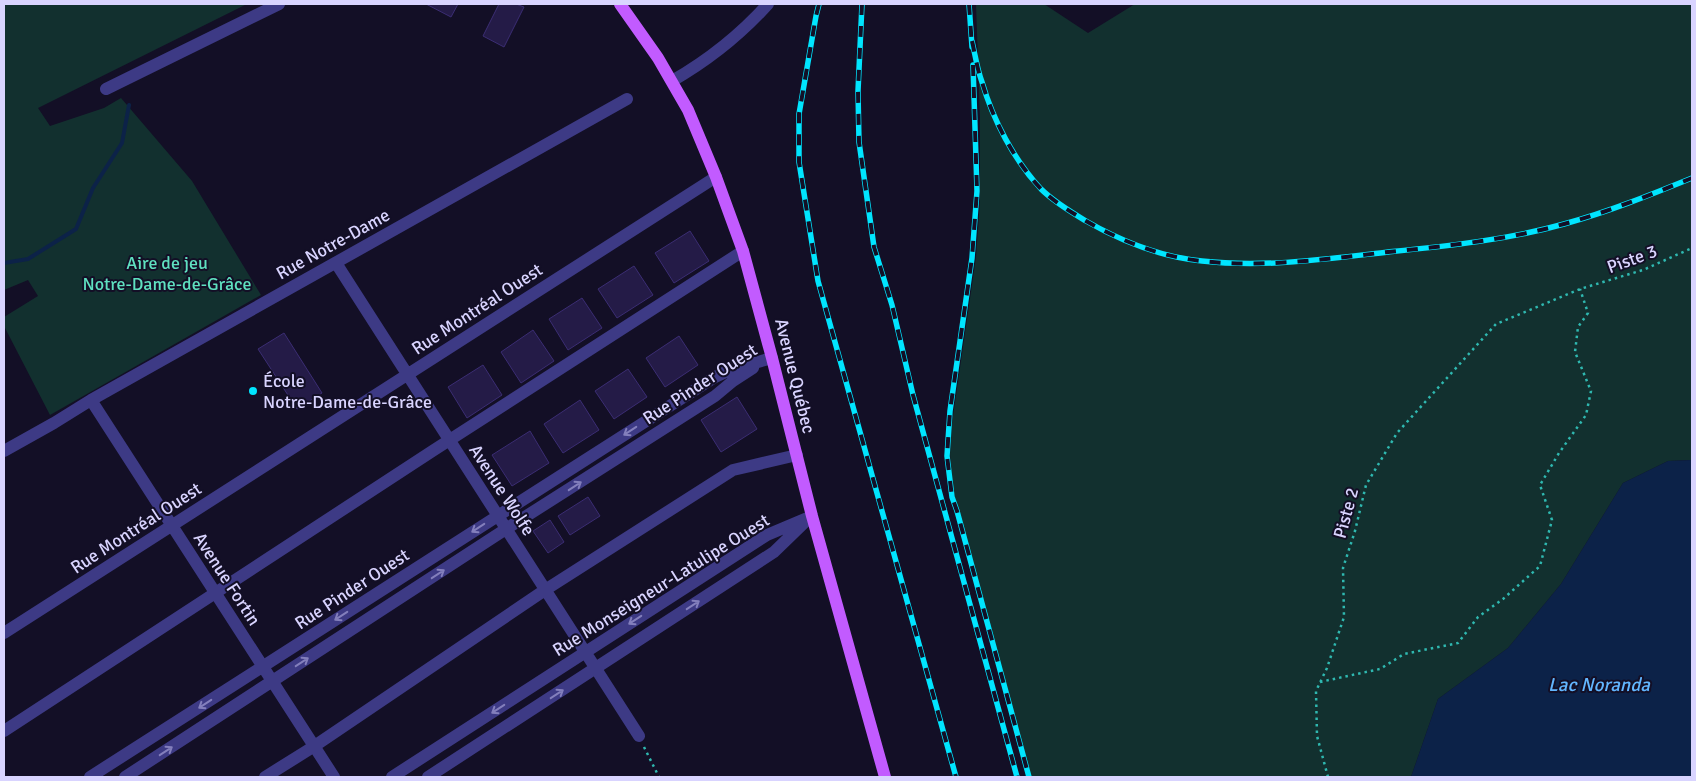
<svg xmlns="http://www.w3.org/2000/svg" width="1696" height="781" viewBox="0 0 1696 781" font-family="Signika,sans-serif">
	<rect width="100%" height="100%" fill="#130f26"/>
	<!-- green -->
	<path fill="#12302f" d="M4 4H247L38 108 50 126 104 108 121 98 192 181 261 295 50 415 4 326V317L38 296 28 280 4 290Z
		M976 4H1044L1088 33 1135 4H1692V460L1668 461 1623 483 1561 584 1508 648 1438 699 1411 777H1031L952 487 950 454 952 423 976 257 980 201V118Z"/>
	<!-- water -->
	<path fill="#0c2248" d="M1692 460V777H1411L1438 699 1508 648 1561 584 1623 483 1668 461Z"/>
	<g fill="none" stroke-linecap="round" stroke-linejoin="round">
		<!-- stream -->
		<path stroke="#0c2248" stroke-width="4" d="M4 263 28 259 76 229 93 188 122 143 129 105"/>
	</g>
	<!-- building -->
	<path fill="#241b47" stroke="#3b2d73" d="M426 4H458L451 17Z
		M499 4H516L524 7 504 47 483 36Z
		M690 231 709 261 674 283 655 253Z
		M634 266 653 295 617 318 598 289Z
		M582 298 602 328 568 350 549 319Z
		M533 330 554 361 521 383 501 352Z
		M284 333 322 393 297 409 258 349Z
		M679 336 698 365 665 387 646 358Z
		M483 365 502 395 467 418 448 387Z
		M628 369 647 397 614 419 595 391Z
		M737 397 757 429 721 452 701 420Z
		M580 400 599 430 563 453 544 424Z
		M530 431 549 463 512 486 492 455Z
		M588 497 600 516 570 535 558 516Z
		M550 520 564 542 548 553 533 531Z"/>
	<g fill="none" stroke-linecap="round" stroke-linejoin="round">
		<!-- path -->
		<path stroke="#2fb8b0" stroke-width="2.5" stroke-dasharray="2.5 4" stroke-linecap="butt" d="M1320 682 1380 669 1404 654 1458 643 1478 617 1503 599 1540 566 1552 520 1540 485 1559 453 1586 415 1591 391 1575 352 1578 327 1588 313 1580 289
			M644 747 659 777
			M1328 777 1317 736 1316 691 1327 668 1344 617 1343 568 1355 531 1366 485 1397 433 1496 324 1580 289 1643 270 1692 248"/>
		<!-- minor -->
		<path stroke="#3d3a85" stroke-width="12" d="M672 81C707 61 741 34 768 4
			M106 89 279 4
			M336 263 639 736
			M91 400 334 777
			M4 451 54 423 91 400 627 99
			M4 633 716 177
			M4 731 434 450 743 251
			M90 777 715 377 730 370 772 358
			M125 777 506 529 715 396 733 381 753 368
			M265 777 313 747 545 590 733 470 797 455
			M392 777 767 535 812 516
			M428 777 774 552 806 521"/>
		<!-- major -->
		<path stroke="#c25bff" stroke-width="12" d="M620 4 658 58 688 110 716 177 743 251 772 358 812 516 885 777"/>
		<defs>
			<path id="rail" d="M819 4 816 16 799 114V162L818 281 956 777
				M862 4 858 91 859 142 874 247 892 305 913 395 1017 777
				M969 4 972 47
				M972 41C975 54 977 69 982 82 993 120 1014 160 1041 189 1054 202 1071 212 1086 221 1121 241 1161 257 1202 261 1264 268 1327 259 1388 252 1447 246 1507 240 1564 224 1608 212 1650 195 1692 178
				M973 65 977 191 972 258 950 411 947 456 952 497 957 511 1029 777"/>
		</defs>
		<!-- rail casing -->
		<use href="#rail" stroke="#00e5ff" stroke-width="5.5"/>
		<!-- rail -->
		<use href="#rail" stroke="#130f26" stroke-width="4" stroke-dasharray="11" stroke-linecap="butt"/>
	</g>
	<!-- one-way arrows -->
	<defs><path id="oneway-shaft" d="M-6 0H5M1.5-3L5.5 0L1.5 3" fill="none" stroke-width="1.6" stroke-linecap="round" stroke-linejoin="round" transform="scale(1.25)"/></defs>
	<g stroke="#837fbc">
		<use href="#oneway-shaft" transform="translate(630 431) rotate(147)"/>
		<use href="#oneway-shaft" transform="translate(575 486) rotate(-33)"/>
		<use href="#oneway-shaft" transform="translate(478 528) rotate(147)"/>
		<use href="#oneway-shaft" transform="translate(438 574) rotate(-33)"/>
		<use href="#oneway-shaft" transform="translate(693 605) rotate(-33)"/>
		<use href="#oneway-shaft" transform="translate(341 616) rotate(147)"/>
		<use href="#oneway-shaft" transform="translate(635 620) rotate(147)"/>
		<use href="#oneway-shaft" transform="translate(302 662) rotate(-33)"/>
		<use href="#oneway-shaft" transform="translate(557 694) rotate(-33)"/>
		<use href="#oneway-shaft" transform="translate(205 704) rotate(147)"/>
		<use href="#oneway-shaft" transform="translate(498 709) rotate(147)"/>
		<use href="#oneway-shaft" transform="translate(166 751) rotate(-33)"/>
	</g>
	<!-- markers -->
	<circle fill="#00e5ff" stroke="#130f26" stroke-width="2" cx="253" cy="391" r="5"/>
	<g text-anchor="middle" stroke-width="4" stroke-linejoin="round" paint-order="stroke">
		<!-- street labels -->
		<g font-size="18" fill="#d9d4ff" stroke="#130f26">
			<text transform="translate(333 244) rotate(-29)" y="6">Rue Notre-Dame</text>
			<text transform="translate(1632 259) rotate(-20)" y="6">Piste 3</text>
			<text transform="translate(477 309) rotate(-33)" y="6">Rue Montréal Ouest</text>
			<text transform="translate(795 376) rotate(76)" y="6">Avenue Québec</text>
			<text transform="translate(700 384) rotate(-33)" y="6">Rue Pinder Ouest</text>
			<text transform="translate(502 490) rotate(57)" y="6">Avenue Wolfe</text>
			<text transform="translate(1346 513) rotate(-75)" y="6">Piste 2</text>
			<text transform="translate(136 528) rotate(-33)" y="6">Rue Montréal Ouest</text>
			<text transform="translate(227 579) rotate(57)" y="6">Avenue Fortin</text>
			<text transform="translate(661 585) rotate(-32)" y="6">Rue Monseigneur-Latulipe Ouest</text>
			<text transform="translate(352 589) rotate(-33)" y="6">Rue Pinder Ouest</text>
		</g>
		<!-- park labels -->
		<g font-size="18" fill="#5fe0c0" stroke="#130f26">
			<text x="167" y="269">Aire de jeu<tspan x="167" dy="21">Notre-Dame-de-Grâce</tspan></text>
		</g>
		<!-- poi labels -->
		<g font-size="18" fill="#d9d4ff" stroke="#130f26" text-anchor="start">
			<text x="263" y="387">École<tspan x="263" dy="21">Notre-Dame-de-Grâce</tspan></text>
		</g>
		<!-- water labels -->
		<g font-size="19" font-style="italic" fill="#62b6ff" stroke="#130f26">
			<text x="1599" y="691">Lac Noranda</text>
		</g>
	</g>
	<!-- border -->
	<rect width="1696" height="781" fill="none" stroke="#d9d4ff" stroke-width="10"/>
</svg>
